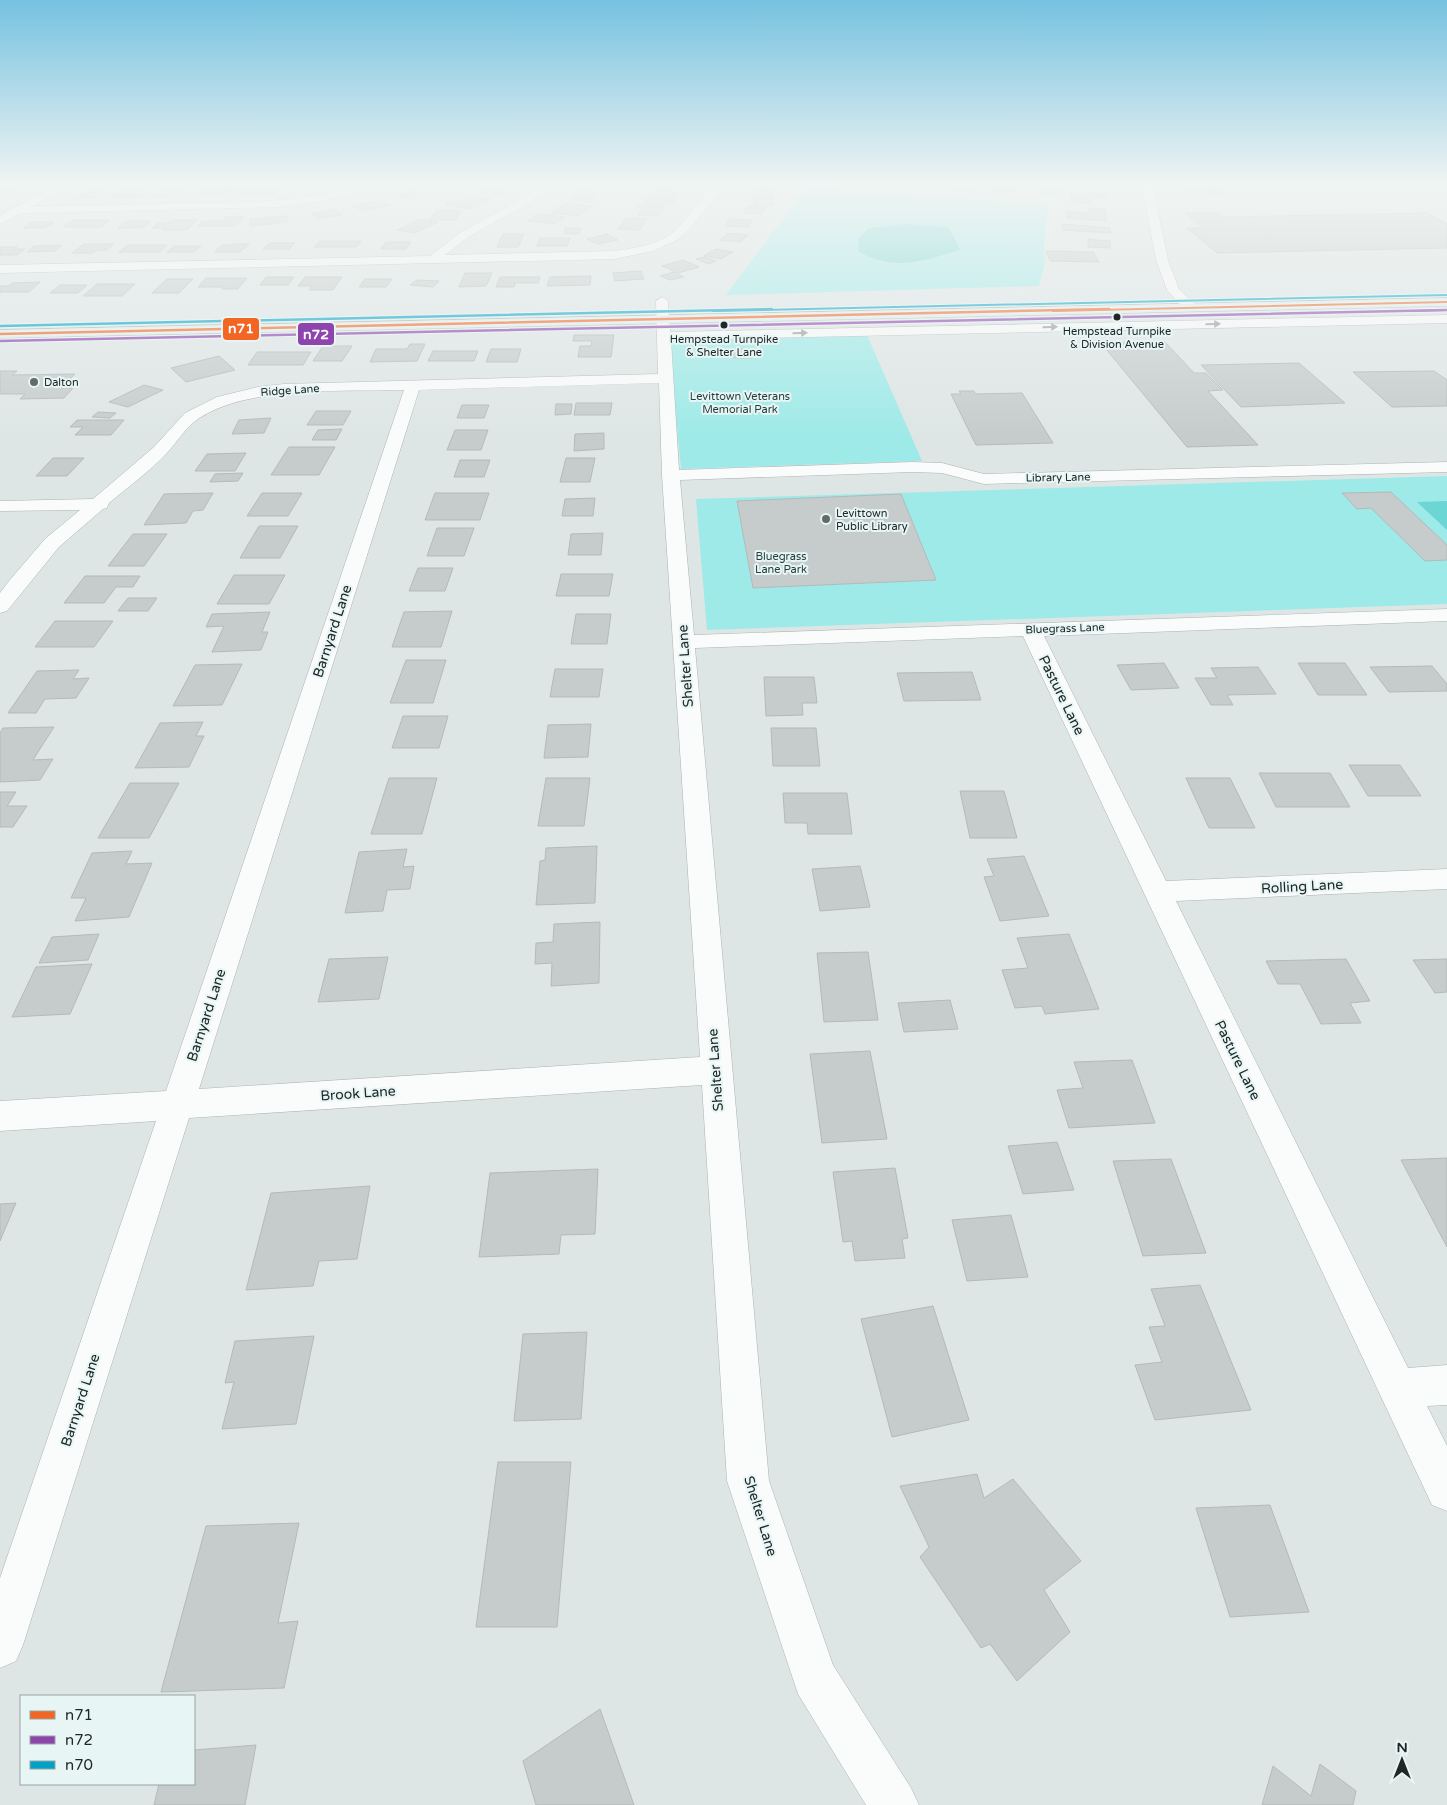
<svg xmlns="http://www.w3.org/2000/svg" width="1447" height="1805" viewBox="0 0 1447 1805" font-family="'Varela Round',sans-serif">
	<rect width="100%" height="100%" fill="#dee6e5"/>
	<!-- green -->
	<path fill="#9eeae8" d="M806 188 1048 205 1044 245 1045 262 1039 286 726 295Z
		M867 335 922 461 681 469 669 340Z
		M1447 476V604L707 630 696 499Z"/>
	<!-- water -->
	<path fill="#6bd6d3" d="M904 224 949 227 960 250C924 261 893 272 858 251L859 238 869 228Z
		M1447 501V530L1417 502Z"/>
	<!-- building -->
	<path fill="#c6cccc" stroke="#b4b9b9" d="M416 184H437L432 188 412 187Z
		M489 184H503L513 185 501 195 477 193Z
		M585 184H602L596 190 580 189Z
		M662 184H683L674 192 655 191Z
		M758 184H779L774 193 754 191Z
		M902 184H933L932 191 901 189Z
		M953 184 975 185 976 191H953Z
		M1173 184H1220L1221 189 1173 185Z
		M9 185H28L18 191H0Z
		M207 186H242L236 191 225 192 221 195H197Z
		M989 186 1018 187V192L989 191Z
		M1186 186 1221 189 1223 195 1187 192Z
		M97 187H111L96 198H76Z
		M162 189H184L174 197H152Z
		M246 189H281L275 195H239Z
		M1038 189 1061 190 1062 195 1039 194Z
		M118 191H149L142 197 110 198Z
		M412 191 427 193 413 199 397 197Z
		M579 191 598 192 595 195H598L592 202 570 201Z
		M1070 192 1106 194V198L1091 197V203L1071 202Z
		M651 193 680 194 672 204 643 203Z
		M753 195H772L773 205H754Z
		M472 197 492 199 473 209 445 205 454 200 462 201Z
		M377 201 389 205 364 211 353 206Z
		M566 203 593 206 578 216 551 213Z
		M638 205 665 206 658 216 638 215 643 208H635Z
		M748 206 766 207 762 214 743 213Z
		M1089 208 1105 209 1106 221 1067 218 1066 212 1090 213Z
		M335 209 342 215 317 219 312 214Z
		M436 210H461L456 220H430Z
		M1185 213H1219L1224 217 1427 213 1447 224V248L1217 253 1187 228H1203Z
		M538 214 565 217 554 224 527 221Z
		M287 216V222L250 226V219Z
		M226 217H244L234 226H198L203 221H221Z
		M626 218H647L640 230 618 229Z
		M420 219 438 222 415 233 397 230Z
		M729 219 752 220 749 227 725 226Z
		M73 220H110L101 227H64Z
		M171 220H197L187 230H162L165 228H152L158 223H168Z
		M127 221H151L142 228H118Z
		M32 222H54L45 228H23Z
		M1062 224 1110 228 1111 233 1063 230Z
		M565 228H581L579 234H564Z
		M728 233 748 235 741 242 720 240Z
		M503 234H524L518 247H497Z
		M607 234 618 240 598 244 587 239Z
		M540 238H570L567 246H537Z
		M1088 239 1110 241V248L1088 247Z
		M320 241H361L356 247H314Z
		M386 242H411L406 249H381Z
		M269 243H295L289 249H263Z
		M84 244H114L107 250H97L93 253H72Z
		M234 244H249L240 252H215L222 245H232Z
		M62 245 55 251 27 252 34 246Z
		M128 245H167L159 252H119Z
		M174 246H201L194 252H167Z
		M0 247H17L13 249H25L17 255H0Z
		M716 249 733 252 721 259 704 256Z
		M1046 251 1093 252 1099 262 1050 261Z
		M703 257 716 261 709 264 696 259Z
		M683 260 699 267 678 273 662 266Z
		M641 271 644 279 615 281 613 273Z
		M674 272 684 277 670 280 660 276Z
		M465 273H492L486 286 459 287Z
		M591 276 590 285 547 286 550 277Z
		M266 277H294L288 285H260Z
		M305 277H342L333 290H309L312 286H298Z
		M500 277H540L538 283H515L514 287H496Z
		M206 278H247L238 289H222L224 287H198Z
		M167 279H193L179 293H152Z
		M365 279H392L386 287H359Z
		M417 280 439 281 433 287 410 285Z
		M40 282 29 292H0V286H8L13 283Z
		M97 284H135L122 296H83Z
		M60 285H87L78 293H50Z
		M574 335H614L611 357H578L580 346H591L592 341H573Z
		M1164 341 1194 373H1206L1223 390 1208 391 1258 445 1187 447 1101 343Z
		M410 344H425L417 361 370 362 376 349H407Z
		M323 346H352L342 361H313Z
		M491 349H521L517 362H486Z
		M734 349H751L752 358H734Z
		M433 351H478L474 361H428Z
		M257 352H311L303 365H248Z
		M219 356 235 370 186 382 171 368Z
		M1299 363 1345 403 1241 407 1201 365Z
		M0 371H17L12 375 75 374 61 388H73L64 398 20 399 25 394H0Z
		M1434 371 1447 380V406L1392 407 1353 372Z
		M144 385 163 390 128 407 109 402Z
		M959 391H974L975 394 1022 393 1053 443 976 445 951 394H961Z
		M576 403H612L610 415H574Z
		M556 404H572L571 414 555 415Z
		M462 405H489L484 418H457Z
		M316 411H351L343 425H307Z
		M98 412 116 413 110 418 92 417Z
		M271 418 264 433 232 434 239 420Z
		M77 420H124L111 435H75L83 427H70Z
		M342 429 336 440H312L318 430Z
		M455 430H488L481 450H447Z
		M604 433V449L574 451 575 434Z
		M289 447H335L319 475H271Z
		M246 453 235 471H195L207 454Z
		M53 458H84L67 476H36Z
		M566 458H595L590 482H560Z
		M460 460H490L484 477H454Z
		M243 473 238 481 210 482 215 474Z
		M1391 492 1447 545V560L1425 561 1371 508 1357 509 1342 493Z
		M213 493 203 510 193 511 186 523 144 525 164 494Z
		M262 493H302L288 516H247Z
		M435 493H489L480 520H425Z
		M901 494 936 580 753 588 737 501Z
		M595 498 593 516H562L565 499Z
		M259 526H298L280 558H240Z
		M437 528H474L464 556H427Z
		M603 533 601 555H568L571 534Z
		M133 534H167L144 566H108Z
		M418 568H453L445 591H409Z
		M561 574H613L609 596H556Z
		M234 575H285L269 604H217Z
		M85 576H140L133 587H116L104 603H64Z
		M128 598H157L148 611H118Z
		M452 611 441 647H392L404 612Z
		M270 612 262 632H268L261 650 212 652 224 626 206 627 212 614Z
		M576 614H611L607 644H571Z
		M55 621H113L94 647H35Z
		M406 660H446L433 703H390Z
		M1164 663 1179 688 1131 690 1117 665Z
		M1298 663H1345L1367 695H1318Z
		M242 664 222 705 173 706 195 665Z
		M1432 666 1447 684V691L1389 692 1370 667Z
		M1258 667 1276 694 1227 695 1233 705H1211L1195 678H1217L1211 668Z
		M555 669H603L599 697H550Z
		M79 670 73 679 89 678 76 698 45 699 36 713H8L37 671Z
		M972 672 981 700 904 701 897 673Z
		M764 677H814L817 703H802L803 715 766 716Z
		M403 716H448L439 748H392Z
		M203 722 196 736H204L189 767 135 768 160 723Z
		M591 724 588 757 544 758 548 725Z
		M54 727 33 760 53 759 40 780 0 782V733L3 728Z
		M771 728H816L820 766H773Z
		M1349 765H1400L1421 796H1368Z
		M1259 773H1330L1350 807H1276Z
		M389 778H437L422 834H371Z
		M546 778H590L584 826H538Z
		M1186 778H1230L1255 828H1209Z
		M130 783H179L149 838H98Z
		M960 791H1004L1017 838H970Z
		M0 792H16L7 806H27L13 827H0Z
		M783 793H847L852 834H808L807 823H785Z
		M597 846 595 903 536 905 540 861 545 860 546 848Z
		M407 849 403 867 414 866 410 889 387 890 383 911 345 913 359 852Z
		M132 851 126 864 152 863 129 917 75 921 86 898H71L92 853Z
		M1024 856 1049 916 1000 921 984 877 994 876 987 859Z
		M860 866 870 907 820 911 812 869Z
		M600 922 599 983 551 986 552 963 535 964 536 943 553 942 554 924Z
		M99 934 88 960 39 963 52 937Z
		M1069 934 1099 1009 1045 1014 1042 1006 1015 1008 1002 970 1028 968 1017 938Z
		M868 952 878 1020 824 1022 817 953Z
		M388 957 379 999 318 1002 329 959Z
		M1346 959 1370 1001 1350 1003 1361 1023 1321 1024 1300 984H1278L1266 961Z
		M1447 959V992L1435 993 1413 960Z
		M92 964 70 1014 12 1017 36 967Z
		M950 1000 958 1029 904 1032 898 1003Z
		M870 1051 887 1139 822 1143 810 1054Z
		M1132 1060 1155 1123 1069 1128 1057 1090 1083 1088 1074 1062Z
		M1057 1142 1074 1190 1023 1194 1008 1146Z
		M1447 1158V1247L1401 1160Z
		M1171 1159 1206 1253 1143 1256 1113 1161Z
		M895 1168 908 1238 902 1239 905 1258 855 1261 852 1241 843 1242 833 1172Z
		M598 1169 595 1234 561 1235 559 1254 479 1257 490 1173Z
		M370 1186 357 1259 319 1261 313 1286 246 1290 271 1193Z
		M16 1203 0 1241V1204Z
		M1011 1215 1028 1277 967 1281 952 1220Z
		M1200 1285 1251 1410 1155 1420 1135 1365 1162 1362 1149 1327 1165 1326 1151 1289Z
		M933 1306 969 1420 892 1437 861 1319Z
		M587 1332 581 1419 514 1421 523 1334Z
		M314 1336 296 1424 222 1429 234 1382 225 1383 235 1341Z
		M498 1462H571L557 1627H476Z
		M977 1474 984 1498 1013 1479 1081 1561 1044 1590 1070 1632 1017 1681 990 1644 981 1648 920 1557 929 1547 900 1486Z
		M1270 1505 1309 1612 1230 1617 1196 1508Z
		M299 1523 278 1623 298 1621 284 1688 161 1692 206 1526Z
		M600 1709 634 1805H536L523 1761Z
		M256 1745 245 1805H154L159 1784H194V1750Z
		M1320 1764 1356 1791 1353 1805H1262L1273 1766 1311 1796Z"/>
	<g fill="none" stroke-linecap="round" stroke-linejoin="round">
		<defs>
			<path id="street" d="M56 184H68L32 207 255 202 303 198 326 194 362 184H377L353 194 326 200 279 207 21 213 0 224V216Z
				M542 184H553L536 199 468 237 445 255 614 251C636 248 660 245 677 229 691 215 701 198 716 184H727L689 229 677 240 653 251 614 259 0 273V265L430 256 460 233 528 195Z
				M1110 184H1152L1168 260 1179 289 1196 305 1198 308 1196 311H1186L1167 290 1156 260 1143 189 1115 187Z
				M662 297 668 301 670 332 1447 315V323L671 340 679 470 912 462 942 463 984 474 1447 462V472L984 484 942 473 912 472 680 480 694 635 1447 609V621L1044 636 1166 881 1447 869V889L1176 901 1408 1368 1447 1365V1405L1427 1406 1447 1446V1511L1432 1505 1023 636 695 648 769 1481 833 1665 911 1788 919 1805H866L798 1694 727 1481 702 1085 189 1118 23 1645 16 1661 0 1668V1578L156 1121 0 1131V1101L166 1091 404 390C344 392 248 385 198 419 186 427 177 442 167 453 150 471 128 487 109 503L107 508 103 509 59 547 7 611 0 613V593L9 581 45 539 80 510 0 511V501L93 499 154 447 185 413 217 397 258 387 284 384 658 374 656 301ZM659 383 662 475 700 1057 199 1089 419 390Z"/>
			<path id="primary" d="M1447 298V306L0 338V330Z"/>
		</defs>
		<!-- street casing -->
		<use href="#street" stroke="#acb2b2" stroke-width="1"/>
		<!-- primary casing -->
		<use href="#primary" stroke="#9db3b2" stroke-width="1"/>
		<!-- street -->
		<use href="#street" fill="#fafbfb" fill-rule="evenodd"/>
		<!-- primary -->
		<use href="#primary" fill="#e2eeee" fill-rule="evenodd"/>
		<defs>
			<path id="bus-1-far1" d="M1053 311 1447 302"/>
			<path id="bus-1" d="M0 334 1109 309"/>
			<path id="bus-2-far1" d="M1414 311 1447 310"/>
			<path id="bus-2" d="M0 341 1447 310"/>
			<path id="bus-3-far1" d="M713 311 1447 295"/>
			<path id="bus-3" d="M0 326 772 309"/>
		</defs>
		<!-- bus-1-far1 casing -->
		<use href="#bus-1-far1" stroke="#e7f6f5" stroke-width="4"/>
		<!-- bus-1 casing -->
		<use href="#bus-1" stroke="#e7f6f5" stroke-width="4.5"/>
		<!-- bus-2-far1 casing -->
		<use href="#bus-2-far1" stroke="#e7f6f5" stroke-width="4"/>
		<!-- bus-2 casing -->
		<use href="#bus-2" stroke="#e7f6f5" stroke-width="4.5"/>
		<!-- bus-3-far1 casing -->
		<use href="#bus-3-far1" stroke="#e7f6f5" stroke-width="4"/>
		<!-- bus-3 casing -->
		<use href="#bus-3" stroke="#e7f6f5" stroke-width="4.5"/>
		<!-- bus-1-far1 -->
		<use href="#bus-1-far1" stroke="#f26522" stroke-width="2"/>
		<!-- bus-1 -->
		<use href="#bus-1" stroke="#f26522" stroke-width="2.5"/>
		<!-- bus-2-far1 -->
		<use href="#bus-2-far1" stroke="#8e44ad" stroke-width="2"/>
		<!-- bus-2 -->
		<use href="#bus-2" stroke="#8e44ad" stroke-width="2.5"/>
		<!-- bus-3-far1 -->
		<use href="#bus-3-far1" stroke="#02a2c6" stroke-width="2"/>
		<!-- bus-3 -->
		<use href="#bus-3" stroke="#02a2c6" stroke-width="2.5"/>
	</g>
	<!-- one-way arrows -->
	<defs><path id="oneway-solid" d="M-6-.8H1V-3.2L6.5 0L1 3.2V.8H-6Z" transform="scale(1.25)"/></defs>
	<g fill="#989c9c">
		<use href="#oneway-solid" transform="translate(1213 324) rotate(-1)"/>
		<use href="#oneway-solid" transform="translate(1050 327) rotate(-1)"/>
		<use href="#oneway-solid" transform="translate(800 333) rotate(-1)"/>
	</g>
	<!-- sky -->
	<linearGradient id="sky" x2="0" y2="1"><stop stop-color="#76c2e0"/><stop offset="0.42" stop-color="#f0f4f3"/><stop offset="1" stop-color="#f0f4f3" stop-opacity="0"/></linearGradient>
	<rect width="1447" height="437" fill="url(#sky)"/>
	<!-- markers -->
	<g fill="#212727" stroke="#e7f6f5" stroke-width="2">
		<circle cx="1117" cy="317" r="4.5"/>
		<circle cx="724" cy="325" r="4.5"/>
	</g>
	<g fill="#636a6a" stroke="#e7f6f5" stroke-width="2">
		<circle cx="34" cy="382" r="5"/>
		<circle cx="826" cy="519" r="5"/>
	</g>
	<g text-anchor="middle" stroke-width="4" stroke-linejoin="round" paint-order="stroke">
		<!-- far-bus labels -->
		<g font-size="11" fill="#212727" stroke="#e7f6f5">
			<text x="1117" y="335">Hempstead Turnpike<tspan x="1117" dy="13">&amp; Division Avenue</tspan></text>
			<text x="724" y="343">Hempstead Turnpike<tspan x="724" dy="13">&amp; Shelter Lane</tspan></text>
		</g>
		<!-- far-poi labels -->
		<g font-size="11" fill="#212727" stroke="#e7f6f5" text-anchor="start">
			<text x="44" y="386">Dalton</text>
			<text x="836" y="517">Levittown<tspan x="836" dy="13">Public Library</tspan></text>
		</g>
		<!-- far-street labels -->
		<g font-size="11" fill="#212727" stroke="#e7f6f5">
			<text transform="translate(290 390) rotate(-4)" y="4">Ridge Lane</text>
			<text transform="translate(1058 477) rotate(-1)" y="4">Library Lane</text>
			<text transform="translate(1065 628) rotate(-2)" y="4">Bluegrass Lane</text>
		</g>
		<!-- far-park labels -->
		<g font-size="11" fill="#253e3d" stroke="#e7f6f5">
			<text x="740" y="400">Levittown Veterans<tspan x="740" dy="13">Memorial Park</tspan></text>
			<text x="781" y="560">Bluegrass<tspan x="781" dy="13">Lane Park</tspan></text>
		</g>
		<!-- street labels -->
		<g font-size="14" fill="#212727" stroke="#e7f6f5">
			<text transform="translate(332 631) rotate(-72)" y="5">Barnyard Lane</text>
			<text transform="translate(685 666) rotate(-94)" y="5">Shelter Lane</text>
			<text transform="translate(1062 695) rotate(64)" y="5">Pasture Lane</text>
			<text transform="translate(1302 886) rotate(-3)" y="5">Rolling Lane</text>
			<text transform="translate(206 1015) rotate(-72)" y="5">Barnyard Lane</text>
			<text transform="translate(1238 1060) rotate(64)" y="5">Pasture Lane</text>
			<text transform="translate(715 1070) rotate(-94)" y="5">Shelter Lane</text>
			<text transform="translate(358 1093) rotate(-4)" y="5">Brook Lane</text>
			<text transform="translate(80 1400) rotate(-72)" y="5">Barnyard Lane</text>
			<text transform="translate(761 1516) rotate(73)" y="5">Shelter Lane</text>
		</g>
	</g>
	<g stroke="#e7f6f5" stroke-width="2">
		<rect x="222" y="317" width="38" height="24" rx="5" fill="#f26522"/>
		<rect x="297" y="322" width="38" height="24" rx="5" fill="#8e44ad"/>
	</g>
	<g font-size="14" text-anchor="middle" font-weight="bold" fill="#fff">
		<text x="241" y="333">n71</text>
		<text x="316" y="339">n72</text>
	</g>
	<!-- legend -->
	<rect x="20" y="1695" width="175" height="90" fill="#e7f6f5" stroke="#98a3a3"/>
	<rect x="30" y="1711" width="25" height="8" fill="#f26522" stroke="#98a3a3"/>
	<text x="65" y="1720" font-size="15" fill="#212727">n71</text>
	<rect x="30" y="1736" width="25" height="8" fill="#8e44ad" stroke="#98a3a3"/>
	<text x="65" y="1745" font-size="15" fill="#212727">n72</text>
	<rect x="30" y="1761" width="25" height="8" fill="#02a2c6" stroke="#98a3a3"/>
	<text x="65" y="1770" font-size="15" fill="#212727">n70</text>
	<!-- north arrow -->
	<g transform="translate(1402 1760)" stroke="#e7f6f5" stroke-width="4" paint-order="stroke">
	<path d="M0-4L9 19L0 12L-9 19Z" fill="#212727"/>
	<text y="-8" font-size="14" font-weight="bold" text-anchor="middle" fill="#212727">N</text>
	</g>
</svg>
